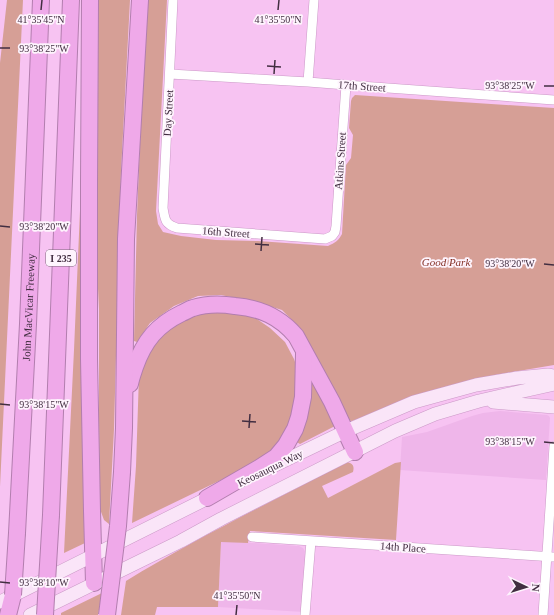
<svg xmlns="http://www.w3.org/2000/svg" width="554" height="615" viewBox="0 0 554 615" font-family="Georgia,serif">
	<rect width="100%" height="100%" fill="#f7c3f2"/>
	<!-- built -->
	<path fill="#efb6ea" d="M500 411 547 415 549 416 550 418 546 480 400 470 402 437 427 432 472 416 483 413Z
		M221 541 299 546 303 548 307 555 304 612 218 607Z"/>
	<!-- green -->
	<path fill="#d69f96" d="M7 0H23L0 487V63Z
		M98 0H130L121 171 114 429 109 524 104 520 100 509 99 418V309L97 268Z
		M146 0H167L156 211 158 224 163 232 181 236 216 240 258 241 328 246C335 243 339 240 342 234L346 165 351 158 353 135 349 128 351 101 352 98 355 95 554 108V365L495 375 352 421 347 420 320 364 300 328 282 310 256 302 221 295 198 296 174 306 150 323 137 342 134 341 137 215Z
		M83 141 85 543 64 553 74 350Z
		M215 309 254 317 270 328 285 342 294 359 299 374 288 432 268 455 250 466 132 523 136 466 139 375 156 337 195 312Z
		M310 377 335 426 300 444 295 441 311 397V386Z
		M347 462 350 463C354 465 354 468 353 472L322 486 328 498 395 463 401 462 396 540 250 531 248 543 221 542 218 607H157L155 615H121L126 581C198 537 273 501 347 462Z
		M102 593 98 615H61V613Z"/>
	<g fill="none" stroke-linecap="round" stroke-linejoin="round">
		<defs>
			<path id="street" d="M173 0 163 208C165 220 165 224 177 228L325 239 332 236 335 232 336 226 346 85
				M170 74 308 82 346 85 554 100
				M308 82 314 0
				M252 537 554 557
				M305 615 311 541
				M543 615 554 446"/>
			<path id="secondary" d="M493 402 554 407
				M267 469 346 431 414 402 476 385 517 378 548 375 554 376
				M0 602 216 494
				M30 615 181 541 221 519 395 431 435 414 479 401 554 384"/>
			<g id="highway">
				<path d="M90 0 89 183V359L92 511 94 583"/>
				<path d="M130 384C131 378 133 373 135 367 144 341 157 325 182 313 185 312 189 309 193 308 206 304 222 304 235 306 261 308 280 317 296 336L332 402 355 452"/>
				<path d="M122 472 124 428 126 239 140 0"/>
				<path d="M207 498 259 468 276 457 286 445 295 429 299 417 303 397 304 354"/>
				<path d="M51 515 71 0"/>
				<path id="s1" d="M17 533 28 324 41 0"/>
				<path d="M8 615 13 595"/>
			</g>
		</defs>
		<!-- street casing -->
		<use href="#street" stroke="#cb99c7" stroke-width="10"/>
		<!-- secondary casing -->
		<use href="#secondary" stroke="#cb99c7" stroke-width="14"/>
		<!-- highway casing -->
		<use href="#highway" stroke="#b27eae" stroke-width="18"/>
		<!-- street -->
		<use href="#street" stroke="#fff" stroke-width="9"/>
		<!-- secondary -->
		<use href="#secondary" stroke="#fae5f8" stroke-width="13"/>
		<!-- highway -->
		<use href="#highway" stroke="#efa9e9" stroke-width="16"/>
		<defs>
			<path id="highway-bridge" d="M13 595 17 533
				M45 615 51 515
				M107 615 118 526 122 472"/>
		</defs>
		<!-- highway-bridge casing -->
		<use href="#highway-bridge" stroke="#b27eae" stroke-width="18" stroke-linecap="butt"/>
		<!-- highway-bridge -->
		<use href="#highway-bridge" stroke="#efa9e9" stroke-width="16"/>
	</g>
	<!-- ticks -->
	<path fill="none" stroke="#422e41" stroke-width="1.5" d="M41 10 42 0M278 10 279 0M0 48H10M267 66 281 67M274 74 275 60M544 86H554M0 226 10 227M255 244 269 245M261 251 262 237M544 264 554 265M0 404 10 405M242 421 256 422M249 428 250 414M544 442 554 443M0 582 10 583M236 615 237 605"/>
	<g text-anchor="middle" stroke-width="3.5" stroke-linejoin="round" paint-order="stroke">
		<!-- shield labels -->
		<rect fill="#fef4fd" stroke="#7a6979" stroke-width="1" x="46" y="250" width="30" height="16" rx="3"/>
		<g font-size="10" font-weight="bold" fill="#422e41">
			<text x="61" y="262">I 235</text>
		</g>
		<!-- street labels -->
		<g font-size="11" fill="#422e41" stroke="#fef4fd">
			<text transform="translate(362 86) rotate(4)" y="4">17th Street</text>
			<text transform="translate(168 113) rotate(-87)" y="4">Day Street</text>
			<text transform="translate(340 161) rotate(-86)" y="4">Atkins Street</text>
			<text transform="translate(226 232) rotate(4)" y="4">16th Street</text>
			<text dy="4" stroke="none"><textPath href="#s1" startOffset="226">John MacVicar Freeway</textPath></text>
			<text transform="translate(270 468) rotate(-26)" y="4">Keosauqua Way</text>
			<text transform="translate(403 547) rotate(4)" y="4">14th Place</text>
		</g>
		<!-- park labels -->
		<g font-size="11" font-style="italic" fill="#863228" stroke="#fef4fd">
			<text x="446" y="266">Good Park</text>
		</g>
	</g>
	<g font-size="10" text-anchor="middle" fill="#422e41" stroke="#fef4fd" stroke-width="3.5" stroke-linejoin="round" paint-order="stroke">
		<text x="41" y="23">41°35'45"N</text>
		<text x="278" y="23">41°35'50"N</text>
		<text x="44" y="52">93°38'25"W</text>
		<text x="510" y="89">93°38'25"W</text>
		<text x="44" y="230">93°38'20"W</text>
		<text x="510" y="267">93°38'20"W</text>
		<text x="44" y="408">93°38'15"W</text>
		<text x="510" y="445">93°38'15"W</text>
		<text x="44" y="586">93°38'10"W</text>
		<text x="237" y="599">41°35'50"N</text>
	</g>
	<!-- north arrow -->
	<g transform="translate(526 587) rotate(94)" stroke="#fef4fd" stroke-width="3" paint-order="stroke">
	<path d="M0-3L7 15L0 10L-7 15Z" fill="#422e41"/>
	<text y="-6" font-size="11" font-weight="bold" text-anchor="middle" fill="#422e41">N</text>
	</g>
</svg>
